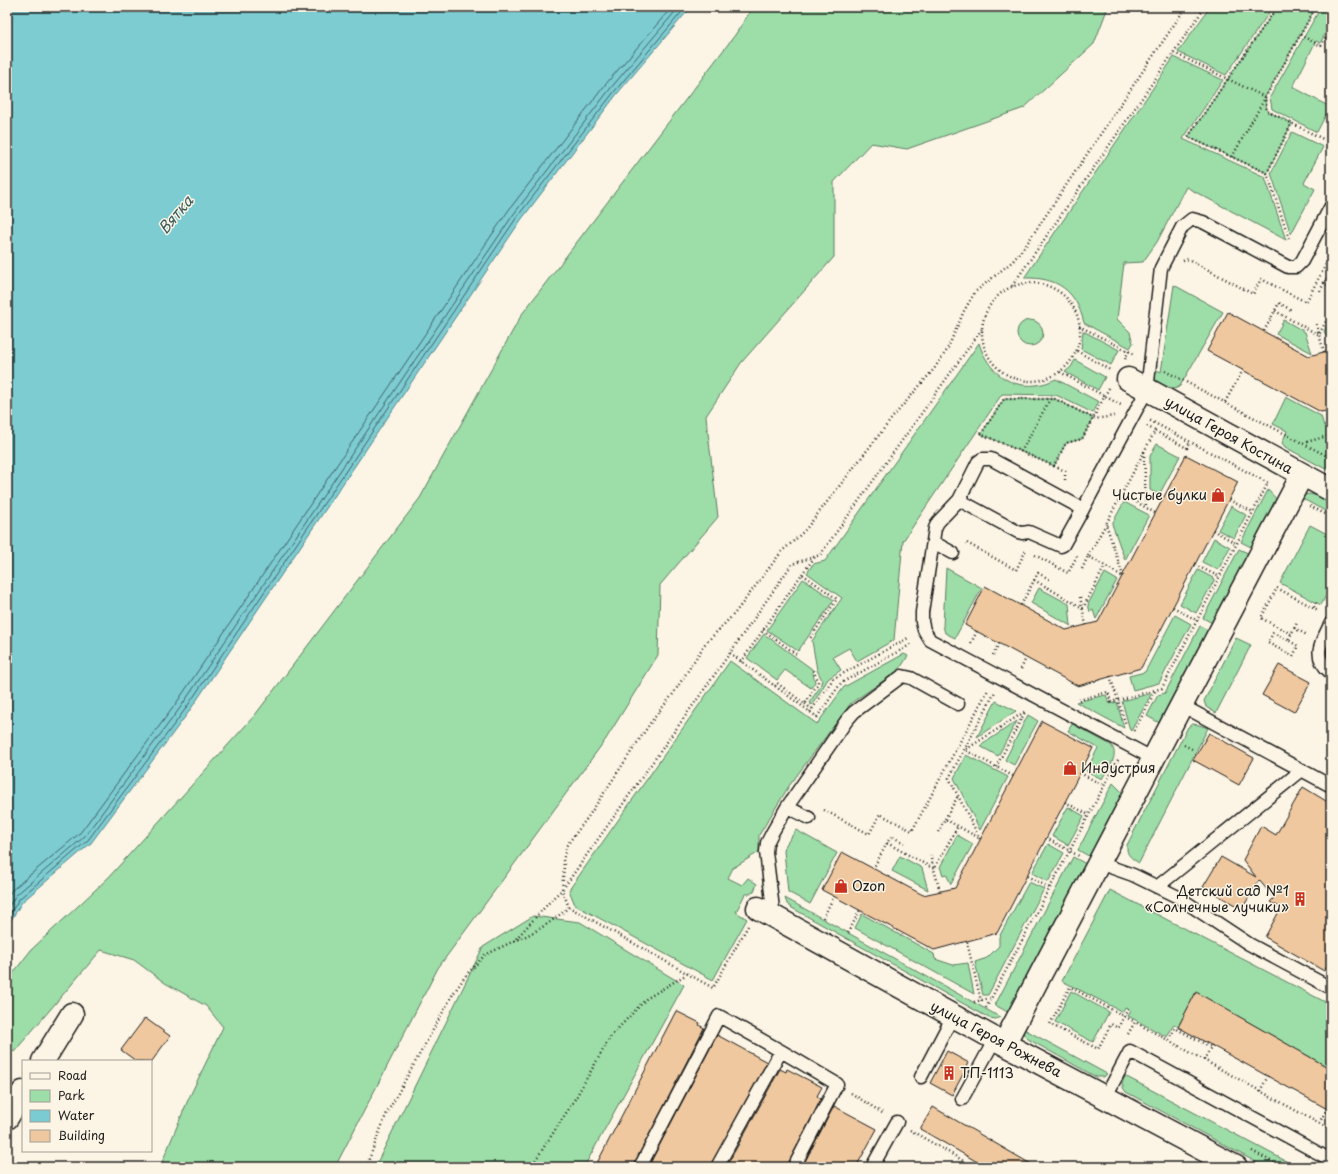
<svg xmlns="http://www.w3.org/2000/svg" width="1338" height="1174" viewBox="0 0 1338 1174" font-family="'Playpen Sans',sans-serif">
	<rect width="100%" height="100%" fill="#fcf5e5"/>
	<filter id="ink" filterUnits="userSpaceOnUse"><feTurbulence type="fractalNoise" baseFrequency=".025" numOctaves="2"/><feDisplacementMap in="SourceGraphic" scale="8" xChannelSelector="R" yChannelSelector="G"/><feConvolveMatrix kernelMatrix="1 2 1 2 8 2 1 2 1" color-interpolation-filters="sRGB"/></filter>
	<g filter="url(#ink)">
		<!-- green -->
		<path fill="#9ddda7" stroke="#5c7c62" d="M753 7H1108L1094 44 1024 108 907 149 871 143 834 182V257L741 363 706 416 718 517 660 585 658 655 606 739 438 968 335 1167H160L188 1100 223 1027 206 1006 165 983 134 960 101 950 14 1052 7 1046V981L31 950 109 877 255 715 420 498 522 314 735 35Z
			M1210 7H1273L1226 75 1178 52Z
			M1277 7H1316L1265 97 1267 111 1292 123 1267 173 1188 137Z
			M1321 7H1331V24L1320 43 1316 41 1293 87 1330 107 1317 132 1272 109 1270 97Z
			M1174 57 1223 80 1183 139 1265 177 1286 240 1186 187 1157 242 1145 259 1143 262 1124 263 1117 319 1130 332 1133 343 1130 348 1084 323C1076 290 1057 277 1024 278Z
			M1292 132 1323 147 1304 183 1315 189 1291 234 1271 173Z
			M1174 285 1223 312 1180 386C1171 393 1164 386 1155 382V369L1161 372Z
			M1331 317V339L1330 337 1327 338 1324 331Z
			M1284 320 1305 332 1312 353 1276 334Z
			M1017 333a13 13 0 1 1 26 0a13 13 0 1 1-26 0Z
			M1083 331 1119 350 1111 365 1081 349Z
			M979 343C988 371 1010 391 1042 384 1047 383 1051 381 1056 379L1099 402 1093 413 1056 395 1002 394 903 541 894 640 857 661 849 648 833 657 841 670 828 679 812 705 809 703 820 687 822 680 817 670 812 641 842 598 807 573 813 564 825 561Z
			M1075 360 1105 377 1098 390 1065 372 1071 367Z
			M1286 397 1321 416 1324 426 1331 424V472L1285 447 1282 443 1287 431 1273 424Z
			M1004 399H1055L1093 418 1082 439 1066 443 1054 466 981 434Z
			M1157 444 1180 456 1159 495 1150 490V456Z
			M1268 490 1279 502 1255 549 1241 542Z
			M1309 494 1319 496 1331 502V514L1301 498 1303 495Z
			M1124 502 1149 515 1125 560 1112 524Z
			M1231 506 1246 515 1234 538 1218 530Z
			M1310 525 1331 536V586L1321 605 1280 583Z
			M1214 538 1230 547 1218 570 1202 562Z
			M1239 549 1252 555 1216 625 1203 618Z
			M946 568 982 588 955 638 945 633 943 626Z
			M1198 570 1215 579 1196 613 1180 604Z
			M1105 573 1117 580 1096 619 1093 610 1090 612 1088 604Z
			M803 579 834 600 798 651 767 630Z
			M1039 588 1069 604 1071 626 1031 603Z
			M1175 615 1191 624 1159 683 1133 690 1129 676 1145 672Z
			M1200 626 1212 632 1163 725 1147 716 1158 695 1165 693Z
			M764 634 812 669 815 682 811 688 785 670 777 680 747 658Z
			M1236 638 1251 645 1216 713 1206 707 1204 701Z
			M904 654 908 656 899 670 851 703 789 786 759 835V852L733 868 728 878 742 885 748 878 757 884 754 891 750 894H745L736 912 747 919 713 980 575 905 569 890 730 661 817 724 844 687Z
			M1152 693 1131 731 1130 730 1122 701Z
			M1106 695 1110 704 1117 702 1124 728 1076 702Z
			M996 701 1016 711 977 737Z
			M1028 715 1038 721 1014 765 1005 760Z
			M1017 721 998 756 980 746Z
			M1072 724 1111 745C1120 756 1108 768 1102 779L1086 771 1098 748 1068 731Z
			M1192 724 1199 725 1208 728 1139 863C1131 858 1126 855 1127 845L1188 727Z
			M966 755 1008 777 980 830 954 778Z
			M1113 783 1123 793 1094 859 1078 850Z
			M1068 807 1084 816 1068 845 1052 836Z
			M796 830 837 853 810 904 788 892 784 851 785 846Z
			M957 835 973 844 951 884 946 874 943 875 940 867Z
			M1048 844 1064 853 1048 882 1032 873Z
			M900 856 922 868 928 890 892 871Z
			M1073 857 1090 866 1011 1014 995 1005Z
			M1029 882 1044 889 988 995H983L975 962 987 958 999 946V937Z
			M1110 890 1331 1005V1069L1196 993 1178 1027 1174 1024 1167 1037 1128 1016 1131 1011 1125 1008 1123 1012 1062 981Z
			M785 898 1000 1017 996 1019 989 1018 792 908 787 904Z
			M862 914 934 954 935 959 953 965 968 963 974 994 855 928Z
			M533 916 580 922 684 985 584 1167H375L483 947Z
			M1071 991 1109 1012 1093 1042 1055 1022Z
			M1022 1028 1107 1074 1104 1077H1096L1028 1039 1024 1035Z
			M1125 1076 1297 1167H1265L1126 1092C1121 1086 1122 1083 1125 1076Z"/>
		<!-- water -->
		<path fill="#7bccd2" stroke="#558689" d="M7 7H691L617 94 521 220 188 713 91 843 22 902 7 927Z"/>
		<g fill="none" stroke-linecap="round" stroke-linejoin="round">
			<!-- shore -->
			<path stroke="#426265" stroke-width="1" d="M7 898 12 890 80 833 175 705 508 211 605 85 672 7
				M7 909 16 895 84 837 180 708 513 215 610 89 679 7
				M7 919 19 899 88 840 184 711 517 217 614 92 686 7"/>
		</g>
		<!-- building -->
		<path fill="#efc89f" stroke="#1c1c1c" d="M1228 312 1309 356 1331 350V410L1321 412 1207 351Z
			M1186 455 1238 482 1141 668 1078 686 965 625 985 586 1066 630 1098 622Z
			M1279 665 1311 682 1294 712 1262 695Z
			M1042 721 1093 748 997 933 934 950 822 890 842 852 923 895 955 888Z
			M1209 733 1254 758 1239 785 1193 760Z
			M1303 787 1331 804V959L1324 971 1265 937 1281 908 1270 902 1274 898 1259 880 1242 909 1203 887 1221 857 1256 877 1243 860 1261 826 1276 835Z
			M1196 992 1331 1069V1111L1178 1027Z
			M676 1011 700 1023 699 1025 704 1028 633 1167H595Z
			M145 1018 170 1036 152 1061H136L121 1050Z
			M717 1035 767 1062 710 1167H648Z
			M947 1051 969 1063 952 1095 930 1083Z
			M780 1069 786 1072 787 1069 822 1087 817 1096 821 1099 787 1167H726Z
			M834 1106 877 1129 856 1167H802Z
			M933 1107 1036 1167H986L920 1129Z"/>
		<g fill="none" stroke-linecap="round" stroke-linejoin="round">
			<defs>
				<path id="service" d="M959 500 1018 532 1022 533 1029 532 1061 546 1063 545 1083 509 991 459H982L978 462 959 500 938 522 935 528 922 612V622L924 630 930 640 1154 759
					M1083 509 1147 390 1161 268 1182 227 1192 219 1203 222 1288 267H1296L1302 261 1331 206
					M933 542 953 553
					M1331 623C1321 643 1311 656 1331 673
					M1181 705 1331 786
					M787 807 809 818
					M1099 863 1133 875 1178 897 1249 944 1331 988
					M1157 887 1302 770
					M774 917 766 852 767 843 772 833 787 807 847 720 854 712 902 676 911 678 958 704
					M921 1077 953 1016
					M1105 1098 1130 1051 1331 1160
					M962 1099 995 1039
					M640 1167 719 1016 781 1051
					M717 1167 781 1051 837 1084 794 1167
					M872 1167 897 1122"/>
				<path id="minor" d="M1128 379 1331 490
					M758 908 995 1039 1236 1167
					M1004 1044 1302 475
					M43 1061 72 1014
					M7 1118 23 1092"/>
			</defs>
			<!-- service casing -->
			<use href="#service" stroke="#1c1c1c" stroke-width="15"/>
			<!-- minor casing -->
			<use href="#minor" stroke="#1c1c1c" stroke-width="25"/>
			<!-- path -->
			<path stroke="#1c1c1c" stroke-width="2.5" stroke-dasharray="1 3" stroke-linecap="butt" d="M1277 7 1188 137 1267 173 1292 123
				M1300 35 1321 46 1331 28
				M1174 53 1265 97 1267 111 1331 143
				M1232 157 1316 7
				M1267 173 1289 238
				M1183 261 1188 259 1253 294 1261 279 1306 302 1331 255
				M982 332a49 49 0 1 1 98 0a49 49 0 1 1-98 0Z
				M1324 283 1331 271
				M1012 286 1205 7
				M1320 291 1324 283 1331 287
				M1275 311 1319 335 1331 311
				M1316 324 1324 352
				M1079 326 1134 354
				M1264 331 1279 303 1293 311
				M1077 351 1110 370
				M1125 359 1130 348
				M1165 371 1331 458
				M1060 372 1121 405
				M1109 388 1082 439 1066 443 1054 466 981 434 1004 399H1055L1095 419 1114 416
				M1225 402 1243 370
				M1147 426 1155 431
				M1303 443 1331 435
				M1021 452 1050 399
				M1144 452 1146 508
				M1054 466 1065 471V480
				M1123 494 1155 513
				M1229 500 1253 512
				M1310 506 1331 517
				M1213 530 1237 544
				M967 543 1016 570 1026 550H1027
				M1035 555 1068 573 1077 556
				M1088 556 1106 524
				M1195 565 1220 577
				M1082 569 1088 556 1122 576
				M802 574 815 557
				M1123 576 1106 524 1155 431 1187 448 1190 442
				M1034 580 1083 608 1105 566
				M1080 597 1086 625
				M1021 605 1038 573 1051 580
				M1173 607 1198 621
				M1314 607 1316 602
				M1294 628 1307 635
				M763 630 796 654
				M1291 634 1261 618 1277 588 1318 610 1317 611
				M1288 640 1273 633 1268 643 1293 656 1298 646 1288 640 1297 623
				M971 643 977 631
				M730 653 817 717 841 683 912 644
				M993 655 999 643
				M741 662 802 574 837 599 809 640
				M1021 669 1026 658
				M1110 676 1126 725
				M775 686 777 683 805 704 818 683V680L812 669
				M1079 700 1108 692 1111 702 1155 690
				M805 704 812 709
				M810 712 833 679 908 638 909 639
				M1134 731 1156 690 1162 688 1268 483 1149 420
				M1184 745 1192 749
				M996 767 1025 712
				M1080 773 1105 786
				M1013 776 965 750 1026 711
				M1065 802 1089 815
				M824 810 869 834 880 814 912 831 988 690
				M945 819 958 796
				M938 832 945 819 979 838
				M1046 838 1079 856
				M980 839 949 778 995 692
				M887 843 934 869 958 826
				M930 855 940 891
				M873 869 891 836 904 843
				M1027 876 1050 888
				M823 918 834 896
				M748 926 713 988 569 907 562 890 730 653 792 564 820 555 982 329
				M848 933 860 910
				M514 941C535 933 552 922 569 907
				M967 942 981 1001
				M974 1002 990 998
				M986 1008 1119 758
				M1128 1009 1118 1028 1111 1024 1098 1049 1050 1024 1070 987 1135 1022
				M1128 1034 1135 1022 1331 1130
				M1169 1040 1175 1028 1211 1047
				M1204 1060 1212 1045
				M1260 1091 1268 1076
				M851 1093 884 1114
				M1326 1111 1331 1114
				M1319 1123 1327 1109
				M910 1130 974 1167
				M1252 1151 1282 1167
				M366 1167 386 1115 453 994 467 974 485 955 514 941 555 896 562 890 564 866 563 860 567 845 588 817 651 722 673 694 705 644 735 613 782 551 795 540 806 529 893 417 934 369 947 350 964 311 975 292 1013 261 1026 245 1186 7
				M531 1167 572 1104 611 1036 646 999 687 974"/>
			<!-- service -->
			<use href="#service" stroke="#fcf5e5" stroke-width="12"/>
			<!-- minor -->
			<use href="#minor" stroke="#fcf5e5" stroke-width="22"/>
		</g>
	</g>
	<!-- icons -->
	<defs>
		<symbol id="shop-bare" viewBox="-9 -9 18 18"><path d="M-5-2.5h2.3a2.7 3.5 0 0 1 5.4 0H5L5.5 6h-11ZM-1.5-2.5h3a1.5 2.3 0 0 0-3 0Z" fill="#c8321e" stroke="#fcf5e5" stroke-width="2.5" paint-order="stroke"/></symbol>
		<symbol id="building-bare" viewBox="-9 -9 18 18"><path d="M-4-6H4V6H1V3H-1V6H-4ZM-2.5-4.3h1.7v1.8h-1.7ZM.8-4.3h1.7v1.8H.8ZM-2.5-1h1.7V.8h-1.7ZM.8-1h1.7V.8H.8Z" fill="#c8321e" stroke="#fcf5e5" stroke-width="2.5" paint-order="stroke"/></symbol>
	</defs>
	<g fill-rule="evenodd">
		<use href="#shop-bare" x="1208" y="485" width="20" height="20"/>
		<use href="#shop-bare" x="1060" y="758" width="20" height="20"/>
		<use href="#shop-bare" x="831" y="876" width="20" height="20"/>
		<use href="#building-bare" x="1290" y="889" width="20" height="20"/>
		<use href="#building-bare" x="939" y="1063" width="20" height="20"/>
	</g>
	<g text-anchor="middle" stroke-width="3" stroke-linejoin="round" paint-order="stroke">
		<!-- street labels -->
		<g font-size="14" fill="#1c1c1c" stroke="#fcf5e5">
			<text transform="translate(1229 435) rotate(29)" y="5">улица Героя Костина</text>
			<text transform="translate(996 1039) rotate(28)" y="5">улица Героя Рожнева</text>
		</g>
		<!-- poi labels -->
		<g font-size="14" fill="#1c1c1c" stroke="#fcf5e5" text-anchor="start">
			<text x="1207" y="500" text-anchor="end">Чистые булки</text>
			<text x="1081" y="773">Индустрия</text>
			<text x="852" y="891">Ozon</text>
			<text x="1289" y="896" text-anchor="end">Детский сад №1<tspan x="1289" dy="16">«Солнечные лучики»</tspan></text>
			<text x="960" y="1078">ТП-1113</text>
		</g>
		<!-- water labels -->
		<g font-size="15" font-style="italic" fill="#3d5a5c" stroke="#fcf5e5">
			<text transform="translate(176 215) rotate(-50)" y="5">Вятка</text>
		</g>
	</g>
	<!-- margin -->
	<rect width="1338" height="1174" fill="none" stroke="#fcf5e5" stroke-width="24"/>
	<rect x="12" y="12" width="1314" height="1150" fill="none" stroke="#1c1c1c" stroke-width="1.5" filter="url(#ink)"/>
	<!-- legend -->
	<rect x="22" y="1060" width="130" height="92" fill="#fcf5e5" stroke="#a29e95"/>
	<rect x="30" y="1073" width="20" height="6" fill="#fcf5e5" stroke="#a29e95"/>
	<text x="58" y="1080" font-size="12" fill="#1c1c1c">Road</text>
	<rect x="30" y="1090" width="20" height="12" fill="#9ddda7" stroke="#a29e95"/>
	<text x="58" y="1100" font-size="12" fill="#1c1c1c">Park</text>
	<rect x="30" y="1110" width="20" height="12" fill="#7bccd2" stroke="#a29e95"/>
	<text x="58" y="1120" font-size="12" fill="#1c1c1c">Water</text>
	<rect x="30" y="1130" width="20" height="12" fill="#efc89f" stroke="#a29e95"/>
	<text x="58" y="1140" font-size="12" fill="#1c1c1c">Building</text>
</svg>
